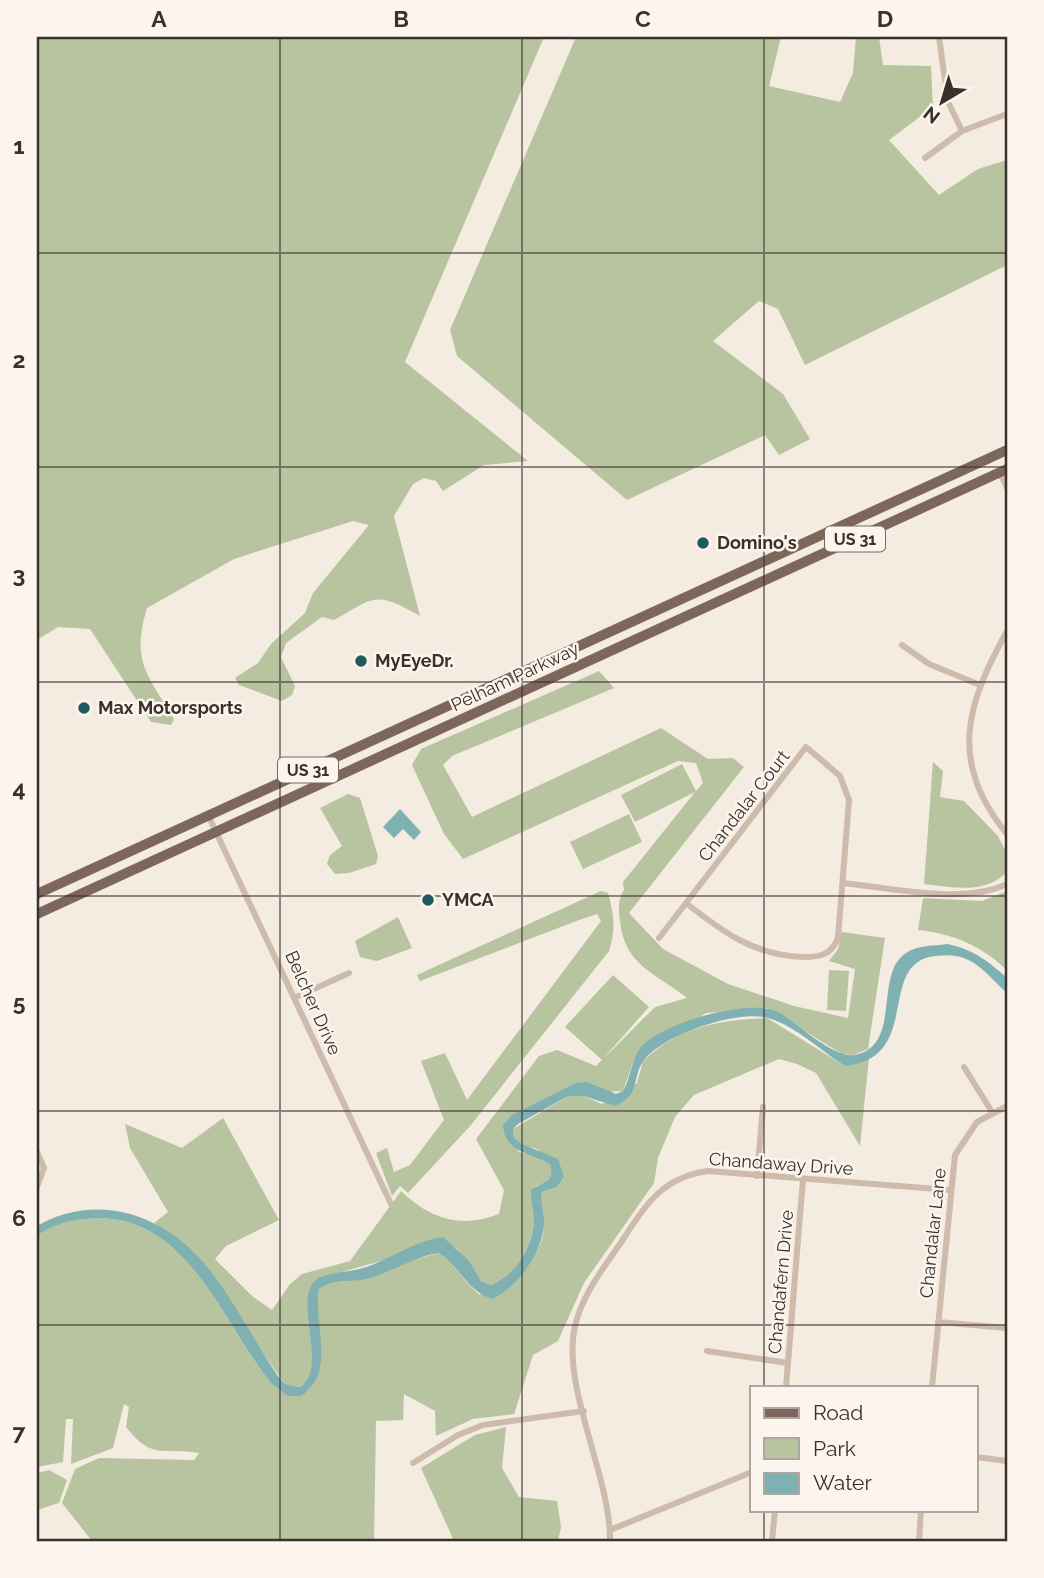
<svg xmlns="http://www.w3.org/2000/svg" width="1044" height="1578" viewBox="0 0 1044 1578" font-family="Raleway,sans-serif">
	<rect width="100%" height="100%" fill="#f4ebe1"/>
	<!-- green -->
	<path fill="#b8c4a0" d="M37 37H544L405 362 528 461 484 465 443 491 436 481 424 478 413 484 394 516 420 616C376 591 376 596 334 620L322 617 286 643 281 657 295 686 292 695 282 701 239 685 235 678 258 663 271 644 305 613 313 593 369 525 353 521 234 559 147 608C131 662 147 674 174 719L171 725 151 722 90 629 58 627 37 640Z
		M576 37H781L769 86 840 102 853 73 856 37H879L883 65 931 66 933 107 889 140 939 195 978 169 1007 160V265L805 365 778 309 759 301 713 341 783 394 810 439 779 455 765 435 627 500 457 356 450 330Z
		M599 671 614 688 452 756 443 765 472 817 661 728 708 759 733 758 744 767 629 913 663 949 728 984 794 1006 848 1018 855 969 829 961 838 949 842 932 885 938 868 1049 853 1055 842 1054 767 1008 706 1013 634 1060 623 1091 607 1092 587 1082 504 1125 519 1152 537 1156 551 1164 553 1174 549 1182 536 1186C532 1199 534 1206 534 1219 533 1246 517 1274 491 1285L481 1281 456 1248 381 1261 317 1279C314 1286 309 1292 308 1300 303 1326 326 1368 300 1387L285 1384 190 1251 154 1223 168 1212 130 1148 125 1124 182 1148 223 1118 279 1220 226 1246 215 1259 252 1296 272 1310 290 1284 302 1274 350 1261 401 1191C430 1219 461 1229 499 1214L504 1190 476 1139 539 1056 557 1050 596 1066 655 1007 687 998C656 973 625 966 620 922 619 909 617 902 624 890L623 882 695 792 635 822 621 795 682 764 696 791 703 783 696 763 678 761 463 859 444 834 412 765 421 749Z
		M933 762 943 771 940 797 964 801 998 836 1007 854V872C984 895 954 887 924 884Z
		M348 794 360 798 378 856 376 864 349 873 335 874 327 864 330 855 342 846 320 808Z
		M629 814 642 842 583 869 570 842Z
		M601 891 608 893C614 915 616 928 609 951L471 1125 408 1193 400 1186 392 1196 376 1153 387 1148 394 1172 410 1165 444 1120 421 1061 445 1053 467 1100 601 921 597 914 579 920 420 981 417 975Z
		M1007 891V970C980 945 954 934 918 930L923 898 982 901Z
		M398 917 412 948 377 961 360 957 355 941Z
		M829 970 849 971 846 1011 827 1010Z
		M613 975 649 1007 602 1060 565 1027Z
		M767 1018 845 1066 869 1058 860 1146 816 1073 797 1064 779 1059 694 1095 675 1117 658 1158 654 1183 584 1283 558 1341 533 1355 514 1414 473 1419 436 1436 435 1411 404 1394 403 1420 376 1421 374 1541H92L62 1503 75 1469 99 1458 194 1460 199 1453C162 1447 153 1461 126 1427L129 1407 124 1404 113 1448 71 1464 73 1419H66L63 1462 37 1467V1236C51 1225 68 1221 86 1219 186 1208 221 1322 271 1383L308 1391C332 1360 313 1324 319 1288L326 1283 389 1271 412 1260 439 1253C456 1265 464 1283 480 1295 510 1278 547 1261 544 1219 544 1210 540 1202 542 1192L557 1187 564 1177 537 1149 522 1145 514 1138 513 1129 568 1096H584L602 1104 637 1083 643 1061C680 1026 718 1020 767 1018Z
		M506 1427 502 1468 519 1497 557 1501 561 1527 558 1541H454L421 1468 475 1435Z
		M49 1470 67 1480 59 1503 37 1510V1473Z"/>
	<!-- water -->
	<path fill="#7fb0b2" d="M400 809 421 832 414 840 403 829 394 838 383 827Z
		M947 944C973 949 988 961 1007 978V993C982 970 972 951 935 956 875 963 924 1058 845 1066 821 1051 796 1026 768 1018 738 1009 663 1035 644 1060 631 1077 642 1095 615 1106L584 1096H568L518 1124 513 1129 514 1138 522 1144 558 1159 564 1177 557 1187 542 1192C540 1202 544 1210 544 1219 546 1249 518 1287 492 1299 467 1291 460 1267 439 1253 411 1257 389 1275 361 1280 346 1282 332 1279 319 1289 313 1323 337 1373 301 1396H288L271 1383C221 1322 186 1208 86 1219 68 1221 51 1225 37 1236V1226C98 1191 166 1215 208 1268 235 1302 254 1341 278 1376L285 1384 300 1387C328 1367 296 1313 312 1284 320 1271 349 1273 363 1268 390 1260 413 1241 443 1237L469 1261 481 1281 491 1285C517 1274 534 1245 534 1218 533 1208 531 1199 531 1190 544 1181 555 1183 550 1164 530 1152 505 1153 503 1125L512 1115 576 1083 587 1082 616 1094 623 1091C631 1078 631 1060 641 1047 662 1023 753 996 780 1013 798 1024 833 1058 854 1055 903 1047 873 974 906 953 917 945 934 946 947 944Z"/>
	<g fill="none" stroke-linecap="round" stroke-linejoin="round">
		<!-- minor -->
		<path stroke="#cdbbac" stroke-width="6" d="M939 37 948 102 962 131
			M925 158 962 131 1007 114
			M1000 473 1007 488
			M1007 631C966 705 948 762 1007 834
			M902 645 929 664 980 685
			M806 747 840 776 849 800 838 938C831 955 821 957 803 957 754 955 724 933 686 903Z
			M208 815 391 1204
			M843 883C891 888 963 905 1007 884
			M659 938 686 903
			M294 998 349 973
			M964 1067 992 1112
			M37 1152 44 1168 37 1187
			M757 1176 763 1107
			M938 1322 1007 1328
			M707 1351 788 1363
			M786 1387 803 1179
			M932 1387 955 1155 977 1122 1007 1106
			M976 1457 1007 1461
			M413 1463 458 1435 483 1425 584 1411
			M610 1530 752 1472
			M610 1541C611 1477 561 1387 575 1326 582 1294 606 1265 624 1238 646 1203 664 1177 708 1171L950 1190
			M772 1541 775 1510
			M919 1541 921 1510"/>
		<!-- primary -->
		<path stroke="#7d675c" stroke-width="10" d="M37 894 1007 450
			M37 914 1007 469"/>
	</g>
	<!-- grid -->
	<path fill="none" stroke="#3b302b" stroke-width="2" stroke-opacity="0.55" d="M280 37V1541M522 37V1541M764 37V1387M37 253H1007M37 467H1007M37 682H1007M37 896H1007M37 1111H1007M37 1325H1007M764 1510V1541"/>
	<!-- markers -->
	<g fill="#1f5a5e" stroke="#fbf5ee" stroke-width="2.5">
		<circle cx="703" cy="543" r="7"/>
		<circle cx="361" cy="661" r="7"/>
		<circle cx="84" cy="708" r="7"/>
		<circle cx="428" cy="900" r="7"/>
	</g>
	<g text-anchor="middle" stroke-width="5" stroke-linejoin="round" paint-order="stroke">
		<!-- shield labels -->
		<g fill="#fbf5ee" stroke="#756b66" stroke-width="2">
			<rect x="825" y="526.5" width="60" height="25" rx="5"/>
			<rect x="278" y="757.5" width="60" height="25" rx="5"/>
		</g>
		<g font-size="16" font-weight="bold" fill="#3b302b">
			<text x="855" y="545">US 31</text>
			<text x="308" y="776">US 31</text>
		</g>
		<!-- poi labels -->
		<g font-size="18" font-weight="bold" fill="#3b302b" stroke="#fbf5ee" text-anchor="start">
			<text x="717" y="549">Domino's</text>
			<text x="375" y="667">MyEyeDr.</text>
			<text x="98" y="714">Max Motorsports</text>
			<text x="442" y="906">YMCA</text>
		</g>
		<!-- street labels -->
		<g font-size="18" fill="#3b302b" stroke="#fbf5ee">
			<text transform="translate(515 677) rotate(-25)" y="6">Pelham Parkway</text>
			<text transform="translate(744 806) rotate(-52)" y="6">Chandalar Court</text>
			<text transform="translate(313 1003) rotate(66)" y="6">Belcher Drive</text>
			<text transform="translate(781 1164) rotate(4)" y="6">Chandaway Drive</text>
			<text transform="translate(933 1233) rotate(-84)" y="6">Chandalar Lane</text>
			<text transform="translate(781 1282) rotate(-85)" y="6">Chandafern Drive</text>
		</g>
	</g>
	<!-- border -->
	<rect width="1044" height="1578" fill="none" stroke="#fbf5ee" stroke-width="77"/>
	<!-- legend -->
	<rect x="750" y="1386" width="228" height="126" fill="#fbf5ee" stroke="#aea6a0" stroke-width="2"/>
	<rect x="764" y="1408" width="35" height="10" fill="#7d675c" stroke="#aea6a0" stroke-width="2"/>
	<text x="813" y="1420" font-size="21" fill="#3b302b">Road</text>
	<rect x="764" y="1438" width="35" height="21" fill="#b8c4a0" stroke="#aea6a0" stroke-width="2"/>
	<text x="813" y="1456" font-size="21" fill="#3b302b">Park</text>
	<rect x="764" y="1473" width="35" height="21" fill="#7fb0b2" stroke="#aea6a0" stroke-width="2"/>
	<text x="813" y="1490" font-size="21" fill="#3b302b">Water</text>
	<!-- north arrow -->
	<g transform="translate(942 102) rotate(218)" stroke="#fbf5ee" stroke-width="5" paint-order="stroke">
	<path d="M0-5L12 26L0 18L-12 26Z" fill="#3b302b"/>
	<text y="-10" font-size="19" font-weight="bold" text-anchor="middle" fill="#3b302b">N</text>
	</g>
	<rect x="38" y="38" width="968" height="1502" fill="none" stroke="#3b302b" stroke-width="2.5"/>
	<g font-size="23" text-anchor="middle" font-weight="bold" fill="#3b302b">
		<text x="159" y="27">A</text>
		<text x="401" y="27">B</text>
		<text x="643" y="27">C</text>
		<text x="885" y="27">D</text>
		<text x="19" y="154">1</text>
		<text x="19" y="368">2</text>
		<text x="19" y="583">3</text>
		<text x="19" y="797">4</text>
		<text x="19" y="1011">5</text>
		<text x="19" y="1226">6</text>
		<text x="19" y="1440">7</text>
	</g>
</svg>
